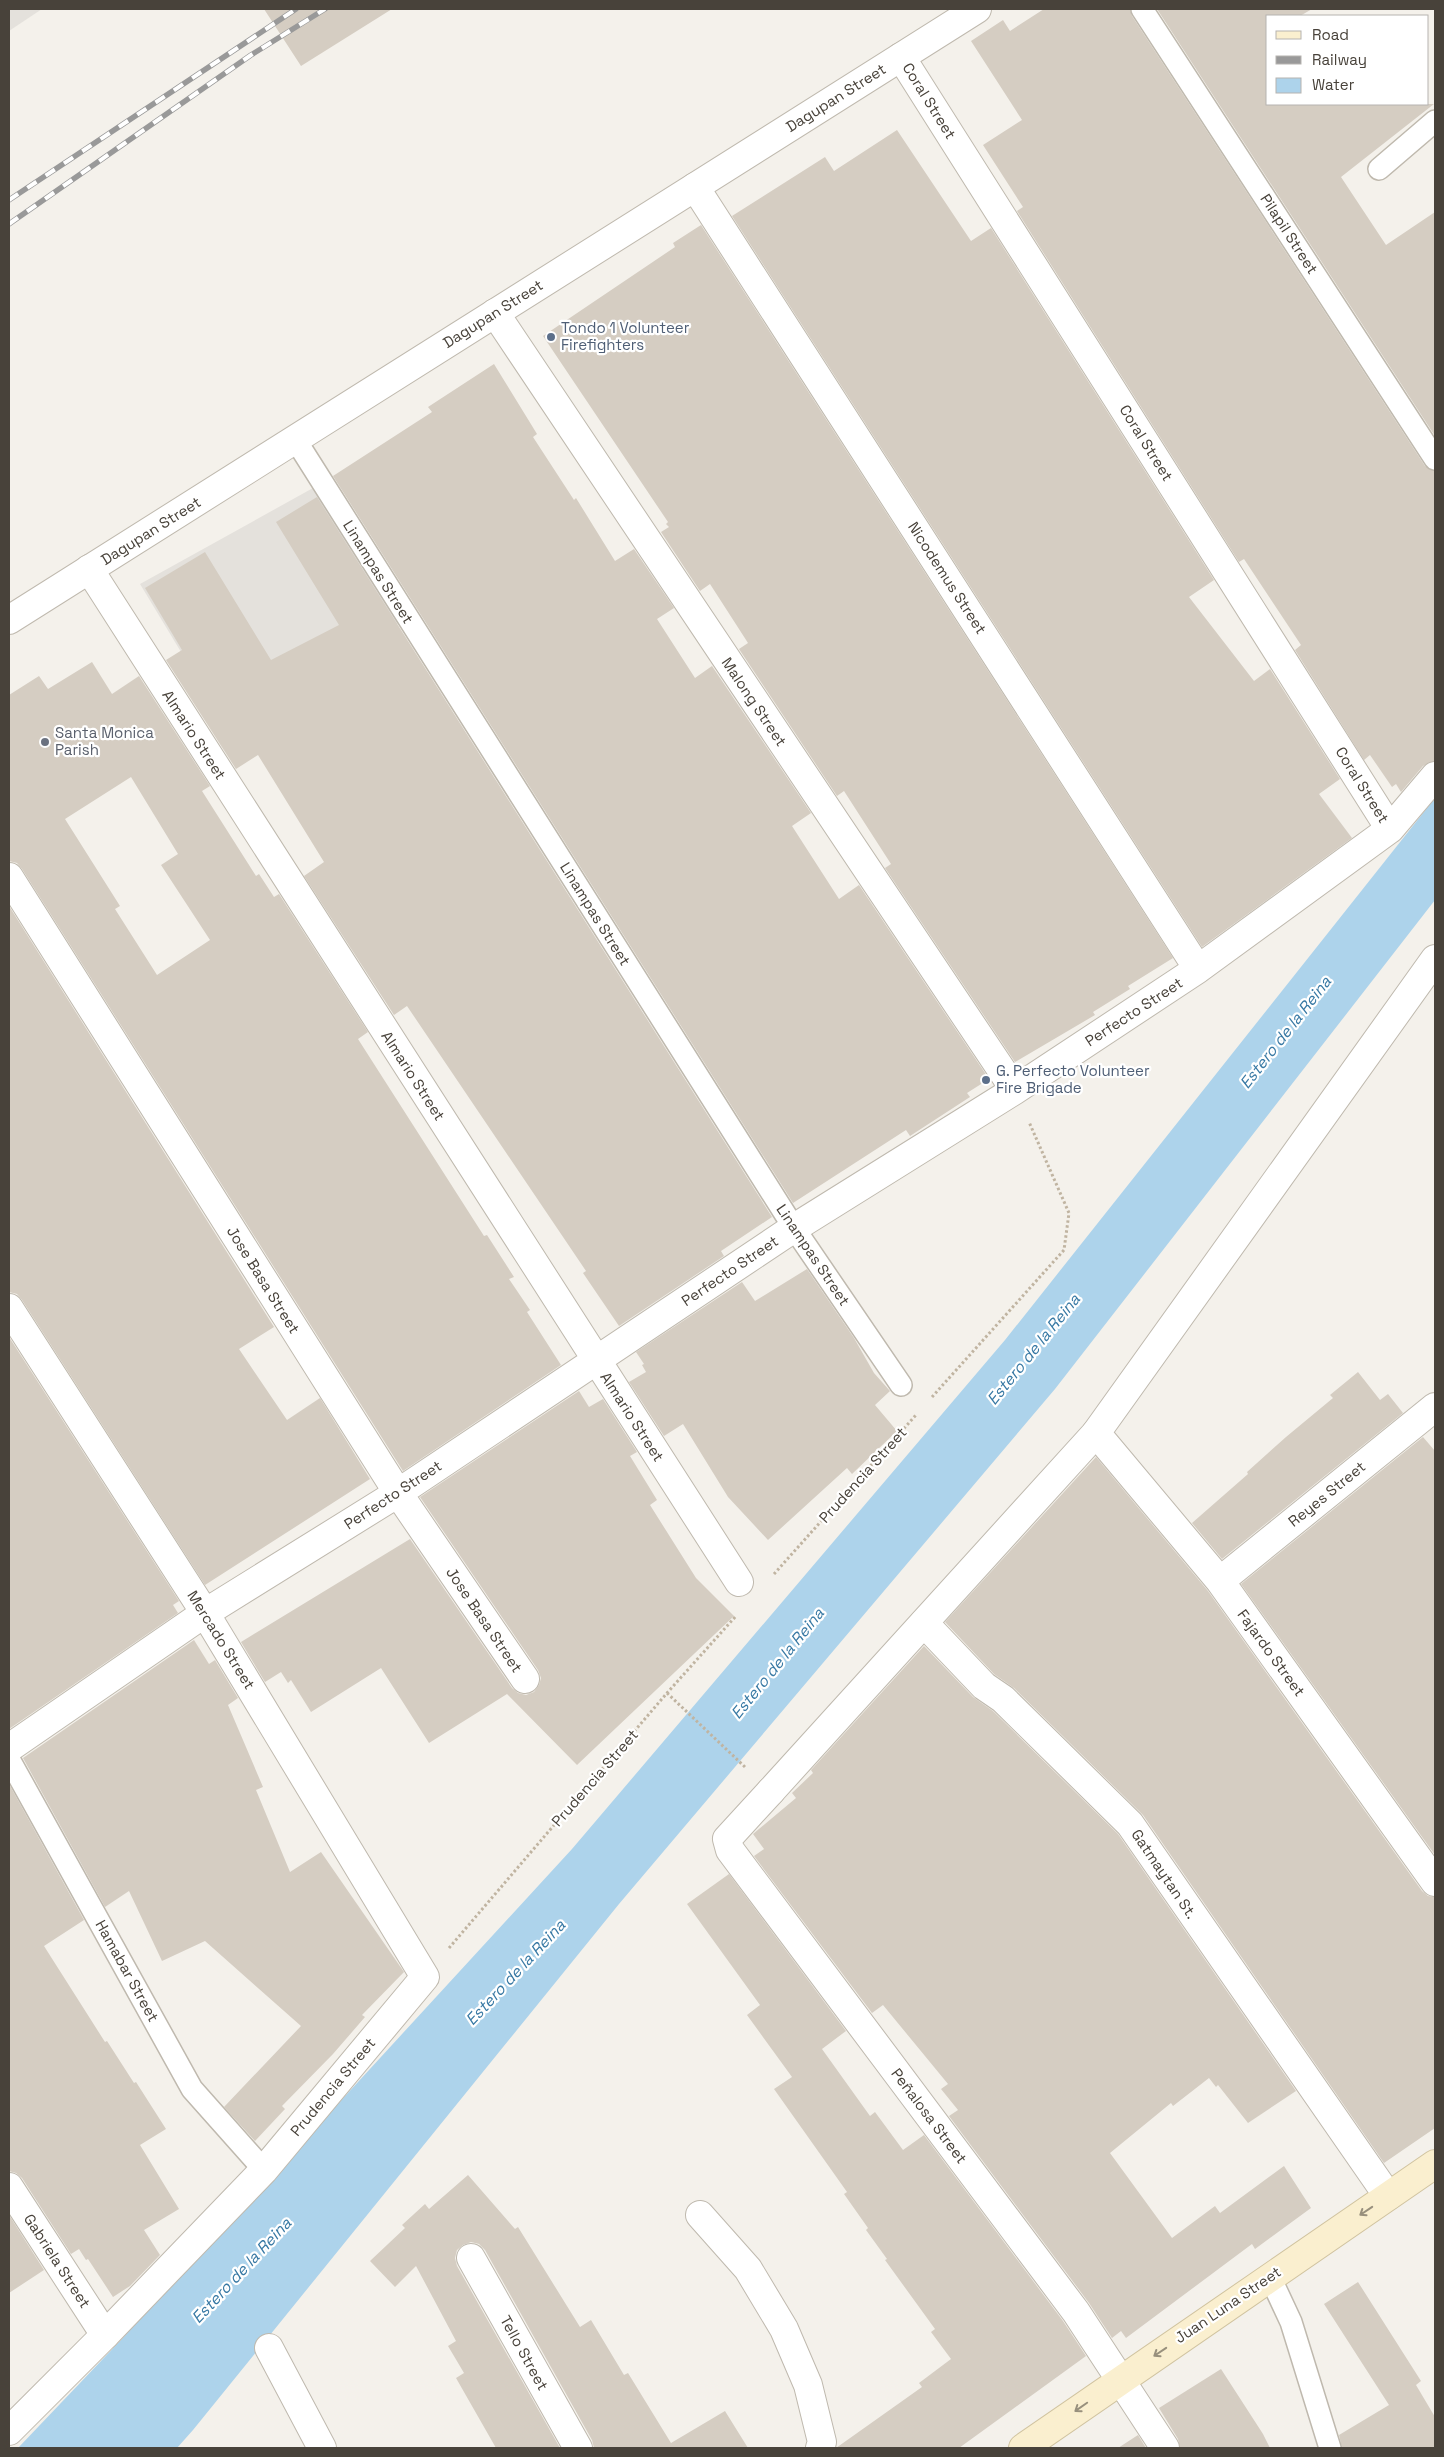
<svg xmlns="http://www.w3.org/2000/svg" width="1444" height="2457" viewBox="0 0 1444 2457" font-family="'Space Grotesk',sans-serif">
	<rect width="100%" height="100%" fill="#f4f1eb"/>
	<!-- industrial -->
	<path fill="#e4e1dc" d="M9 9H42L9 31Z
		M313 488 400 622 375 639 219 715 140 584Z"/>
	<!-- water -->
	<path fill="#add3eb" d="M1435 798V900L1055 1389 619 1904 193 2430 177 2448H18L121 2340 572 1849 1005 1340Z"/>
	<!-- building -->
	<path fill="#d5cdc2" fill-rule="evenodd" d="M264 9H392L301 66Z
		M1044 9H1130L1132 16 1425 466 1435 471V761L1423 766 1401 792 1396 784 1392 787 1370 755 1364 760 1295 650 1301 645 1244 559 1239 562 1017 211 1023 207 983 145 1022 120 971 41 1003 20 1010 31Z
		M1157 9H1312L1300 16H1268V104H1434L1341 177 1386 245 1435 212V436Z
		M897 130 971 241 991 228 1214 580 1189 597 1254 681 1270 669 1340 779 1319 794 1352 838 1202 947 732 216 825 157 834 171Z
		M701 225 1173 958 1128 986 1130 989 1093 1012 1095 1015 1015 1062 885 868 891 864 844 791 837 796 739 649 748 643 710 584 700 591 661 532 669 527 666 524 668 522 543 336 675 247 673 243Z
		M494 364 537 434 533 437 574 500 576 498 615 561 634 549 674 608 657 619 695 678 712 666 811 813 792 826 839 899 859 885 989 1079 967 1093 970 1097 910 1136 906 1130 793 1203 333 476 432 412 428 407Z
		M317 497 772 1217 721 1251 724 1256 619 1326 583 1273 586 1271 407 1006 394 1015 304 876 324 862 258 755 236 769 166 660 182 650 145 588 205 552 271 660 339 625 276 522Z
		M92 662 112 694 139 676 210 786 202 791 256 876 259 874 274 897 279 894 368 1032 358 1039 484 1236 487 1235 514 1277 509 1279 530 1310 527 1312 561 1365 403 1471 22 869 17 863 9 861V695L39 676 48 689ZM131 777 178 854 161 865 210 940 157 975 115 909 120 906 65 819Z
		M9 906 274 1327 239 1349 287 1420 320 1398 370 1479 205 1585 22 1300 17 1294 9 1292Z
		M807 1269 854 1338 874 1373 890 1391 875 1405 897 1431 852 1474 847 1468 768 1540 728 1497 683 1424 664 1436 629 1382 646 1372 642 1365 644 1364 636 1352 742 1282 755 1301Z
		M9 1337 179 1601 173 1605 178 1613 9 1729Z
		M1358 1372 1380 1400 1388 1394 1403 1413 1222 1559 1192 1523 1248 1474 1247 1472 1286 1437 1333 1398 1330 1395Z
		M579 1391 589 1407 603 1399 637 1452 630 1456 657 1500 650 1505 696 1578 734 1616 577 1765 507 1694 429 1743 381 1668 311 1712 291 1680 288 1683 281 1672 265 1682 241 1642 410 1539 512 1688 518 1693 526 1695 534 1692 539 1685 541 1678 538 1670 420 1497Z
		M1423 1437 1435 1451V1855L1241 1584Z
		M1096 1457 1208 1591 1422 1891 1428 1896 1435 1897V2128L1384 2163 1143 1815 1014 1688 994 1674 945 1622Z
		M194 1640 209 1664 215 1660 238 1698 228 1705 263 1787 256 1790 290 1872 321 1852 404 1972 362 2015 365 2017 333 2054 282 2106 285 2109 255 2141 224 2107 301 2026 205 1941 162 1961 129 1891 105 1907 23 1758Z
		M924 1646 973 1697 993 1711 1118 1834 1296 2091 1248 2123 1218 2085 1216 2087 1209 2078 1173 2106 1171 2103 1110 2153 1172 2238 1215 2206 1220 2213 1284 2166 1311 2208 1255 2249 1252 2244 1126 2338 1121 2331 1112 2338 1089 2303 949 2116 958 2110 941 2089 948 2084 883 2005 872 2013 754 1856 764 1849 753 1834 796 1798 792 1793 813 1773 811 1770Z
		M9 1784 84 1920 44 1946 105 2042 107 2041 134 2083 136 2082 166 2129 140 2145 179 2209 144 2230 160 2255 130 2286 113 2297 88 2259 86 2260 79 2249 71 2254 22 2178 16 2173 9 2171Z
		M729 1874 846 2031 822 2049 870 2116 875 2112 903 2150 924 2135 1063 2321 1086 2356 959 2448H836L922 2387 919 2383 951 2359 931 2332 935 2329 885 2260 887 2259 866 2230 868 2228 844 2194 847 2192 774 2089 792 2077 747 2015 760 2005 687 1904Z
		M468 2175 515 2229 518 2227 580 2327 591 2320 624 2375 628 2373 671 2443 725 2411 748 2448H594L592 2440 485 2250 479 2244 471 2242 463 2245 457 2250 455 2258 457 2266 560 2448H496L456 2378 464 2373 448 2346 456 2341 416 2266 395 2287 370 2261 405 2228 402 2225 425 2204 429 2209Z
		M9 2215 44 2270 9 2293Z
		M1358 2282 1421 2381 1416 2385 1435 2417V2448H1342L1339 2435 1389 2405 1324 2304Z
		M1221 2369 1263 2434 1270 2448H1180L1178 2439 1159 2408Z
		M1138 2435 1146 2448H1118Z"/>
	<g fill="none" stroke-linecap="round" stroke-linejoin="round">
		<defs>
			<path id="service" d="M1142 9 1435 459
				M1379 169 1435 121
				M295 439 794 1228 901 1385
				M9 1759 192 2089 264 2170
				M1270 2277 1291 2322 1330 2448"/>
			<path id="pedestrian" d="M771 1791 1096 1433
				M9 2431 105 2335"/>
			<path id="minor" d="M901 57 1390 829
				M695 187 1198 969
				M495 313 1015 1090
				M89 569 739 1582
				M9 877 398 1493 525 1679
				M1435 959 1096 1433 1220 1581 1435 1882
				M9 1308 205 1613 425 1977 264 2170 105 2335 9 2187
				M1220 1581 1435 1407
				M924 1623 984 1686 1003 1699 1130 1824 1388 2196
				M9 1748 205 1613 398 1493 794 1228 1015 1090 1198 969 1390 829 1435 776
				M771 1791 727 1839 730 1850 1076 2312 1165 2448
				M700 2215 748 2269 784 2329 808 2385 822 2442 820 2448
				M471 2258 578 2448
				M269 2348 322 2448"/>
			<path id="tertiary" d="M9 620 977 9"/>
			<path id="secondary" d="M1023 2448 1435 2164"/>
		</defs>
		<!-- service casing -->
		<use href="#service" stroke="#bfb9ae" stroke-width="24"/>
		<!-- pedestrian casing -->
		<use href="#pedestrian" stroke="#bfb9ae" stroke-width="30"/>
		<!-- minor casing -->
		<use href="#minor" stroke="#bfb9ae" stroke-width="30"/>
		<!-- tertiary casing -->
		<use href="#tertiary" stroke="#bfb9ae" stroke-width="30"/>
		<!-- secondary casing -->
		<use href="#secondary" stroke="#d0c39f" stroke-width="30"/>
		<!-- path -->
		<path stroke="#c0b4a1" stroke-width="3" stroke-dasharray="2.5 2.5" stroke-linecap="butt" d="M932 1397 1064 1250 1069 1213 1029 1122
			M774 1574 916 1415
			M667 1693 745 1767
			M449 1948 667 1693 736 1616"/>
		<!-- service -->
		<use href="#service" stroke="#fff" stroke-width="21"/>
		<!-- pedestrian -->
		<use href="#pedestrian" stroke="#fff" stroke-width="28"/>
		<!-- minor -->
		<use href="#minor" stroke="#fff" stroke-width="28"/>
		<!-- tertiary -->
		<use href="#tertiary" stroke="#fff" stroke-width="28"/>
		<!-- secondary -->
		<use href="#secondary" stroke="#faefcf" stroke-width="28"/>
		<defs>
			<path id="rail" d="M9 200 296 9
				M9 224 251 55 325 9"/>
		</defs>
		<!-- rail casing -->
		<use href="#rail" stroke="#999" stroke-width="5.5"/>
		<!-- rail -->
		<use href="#rail" stroke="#fff" stroke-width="4" stroke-dasharray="11" stroke-linecap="butt"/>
	</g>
	<!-- one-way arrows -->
	<defs><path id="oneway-shaft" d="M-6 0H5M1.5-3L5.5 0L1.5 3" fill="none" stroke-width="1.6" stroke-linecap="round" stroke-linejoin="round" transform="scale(1.25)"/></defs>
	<g stroke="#98907d">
		<use href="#oneway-shaft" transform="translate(1366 2211) rotate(146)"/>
		<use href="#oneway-shaft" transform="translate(1160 2352) rotate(146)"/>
		<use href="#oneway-shaft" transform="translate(1081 2407) rotate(145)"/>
	</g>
	<!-- markers -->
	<g fill="#5c6f8a" stroke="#fff" stroke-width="2">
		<circle cx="551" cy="337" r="5"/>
		<circle cx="986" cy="1080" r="5"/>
	</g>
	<circle fill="#6b7280" stroke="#fff" stroke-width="2" cx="45" cy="742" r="5"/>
	<g text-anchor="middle" stroke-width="4.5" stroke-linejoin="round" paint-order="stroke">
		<!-- street labels -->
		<g font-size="15" fill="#48423a" stroke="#fff">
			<text transform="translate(836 98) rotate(-32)" y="5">Dagupan Street</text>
			<text transform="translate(929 101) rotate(58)" y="5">Coral Street</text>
			<text transform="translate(1289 234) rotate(57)" y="5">Pilapil Street</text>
			<text transform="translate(493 314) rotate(-32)" y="5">Dagupan Street</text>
			<text transform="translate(1146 443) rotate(58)" y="5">Coral Street</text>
			<text transform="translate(151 531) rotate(-32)" y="5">Dagupan Street</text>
			<text transform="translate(378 572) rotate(58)" y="5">Linampas Street</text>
			<text transform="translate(947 578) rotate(57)" y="5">Nicodemus Street</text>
			<text transform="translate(754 702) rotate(56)" y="5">Malong Street</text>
			<text transform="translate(194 735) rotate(57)" y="5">Almario Street</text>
			<text transform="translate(1362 785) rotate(58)" y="5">Coral Street</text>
			<text transform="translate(595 914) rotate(58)" y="5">Linampas Street</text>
			<text transform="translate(1134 1012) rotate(-33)" y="5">Perfecto Street</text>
			<text transform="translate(413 1076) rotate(57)" y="5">Almario Street</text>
			<text transform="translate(813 1255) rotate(56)" y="5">Linampas Street</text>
			<text transform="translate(730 1271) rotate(-34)" y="5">Perfecto Street</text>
			<text transform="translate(263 1280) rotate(58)" y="5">Jose Basa Street</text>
			<text transform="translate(632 1417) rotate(57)" y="5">Almario Street</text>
			<text transform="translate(863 1475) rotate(-48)" y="5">Prudencia Street</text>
			<text transform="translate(1327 1494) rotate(-39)" y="5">Reyes Street</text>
			<text transform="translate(393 1495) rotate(-33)" y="5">Perfecto Street</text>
			<text transform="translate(484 1620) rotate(56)" y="5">Jose Basa Street</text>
			<text transform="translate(221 1640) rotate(58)" y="5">Mercado Street</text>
			<text transform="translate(1271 1653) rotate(54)" y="5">Fajardo Street</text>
			<text transform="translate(595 1778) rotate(-49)" y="5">Prudencia Street</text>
			<text transform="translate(1164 1874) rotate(56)" y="5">Gatmaytan St.</text>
			<text transform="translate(127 1971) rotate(61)" y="5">Hamabar Street</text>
			<text transform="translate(333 2087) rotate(-50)" y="5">Prudencia Street</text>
			<text transform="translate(929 2116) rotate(53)" y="5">Peñalosa Street</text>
			<text transform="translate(57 2261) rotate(57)" y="5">Gabriela Street</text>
			<text transform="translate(1228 2305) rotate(-34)" y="5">Juan Luna Street</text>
			<text transform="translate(524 2353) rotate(61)" y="5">Tello Street</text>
		</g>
		<!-- service labels -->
		<g font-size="15" fill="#4e5e75" stroke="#fff" text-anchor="start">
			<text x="561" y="333">Tondo 1 Volunteer<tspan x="561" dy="17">Firefighters</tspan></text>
			<text x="996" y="1076">G. Perfecto Volunteer<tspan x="996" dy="17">Fire Brigade</tspan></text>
		</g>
		<!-- worship labels -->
		<g font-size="15" fill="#5b616d" stroke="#fff" text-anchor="start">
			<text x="55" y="738">Santa Monica<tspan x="55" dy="17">Parish</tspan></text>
		</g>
		<!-- water labels -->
		<g font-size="16" font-style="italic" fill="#3879a4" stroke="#fff">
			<text transform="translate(1285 1032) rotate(-52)" y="6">Estero de la Reina</text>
			<text transform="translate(1033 1349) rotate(-51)" y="6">Estero de la Reina</text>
			<text transform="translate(777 1663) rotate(-51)" y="6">Estero de la Reina</text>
			<text transform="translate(515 1972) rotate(-47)" y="6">Estero de la Reina</text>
			<text transform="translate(241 2270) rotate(-47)" y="6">Estero de la Reina</text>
		</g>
	</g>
	<!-- border -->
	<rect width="1444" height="2457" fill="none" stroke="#48423a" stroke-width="20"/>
	<!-- legend -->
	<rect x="1266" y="15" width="162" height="90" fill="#ffffff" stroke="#b6b3b0"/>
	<rect x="1276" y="31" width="25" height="8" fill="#faefcf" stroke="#b6b3b0"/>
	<text x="1312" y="40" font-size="15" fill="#48423a">Road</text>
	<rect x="1276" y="56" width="25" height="8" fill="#999999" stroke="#b6b3b0"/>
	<text x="1312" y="65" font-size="15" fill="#48423a">Railway</text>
	<rect x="1276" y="78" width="25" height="15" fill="#add3eb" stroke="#b6b3b0"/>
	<text x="1312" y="90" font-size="15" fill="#48423a">Water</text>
</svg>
